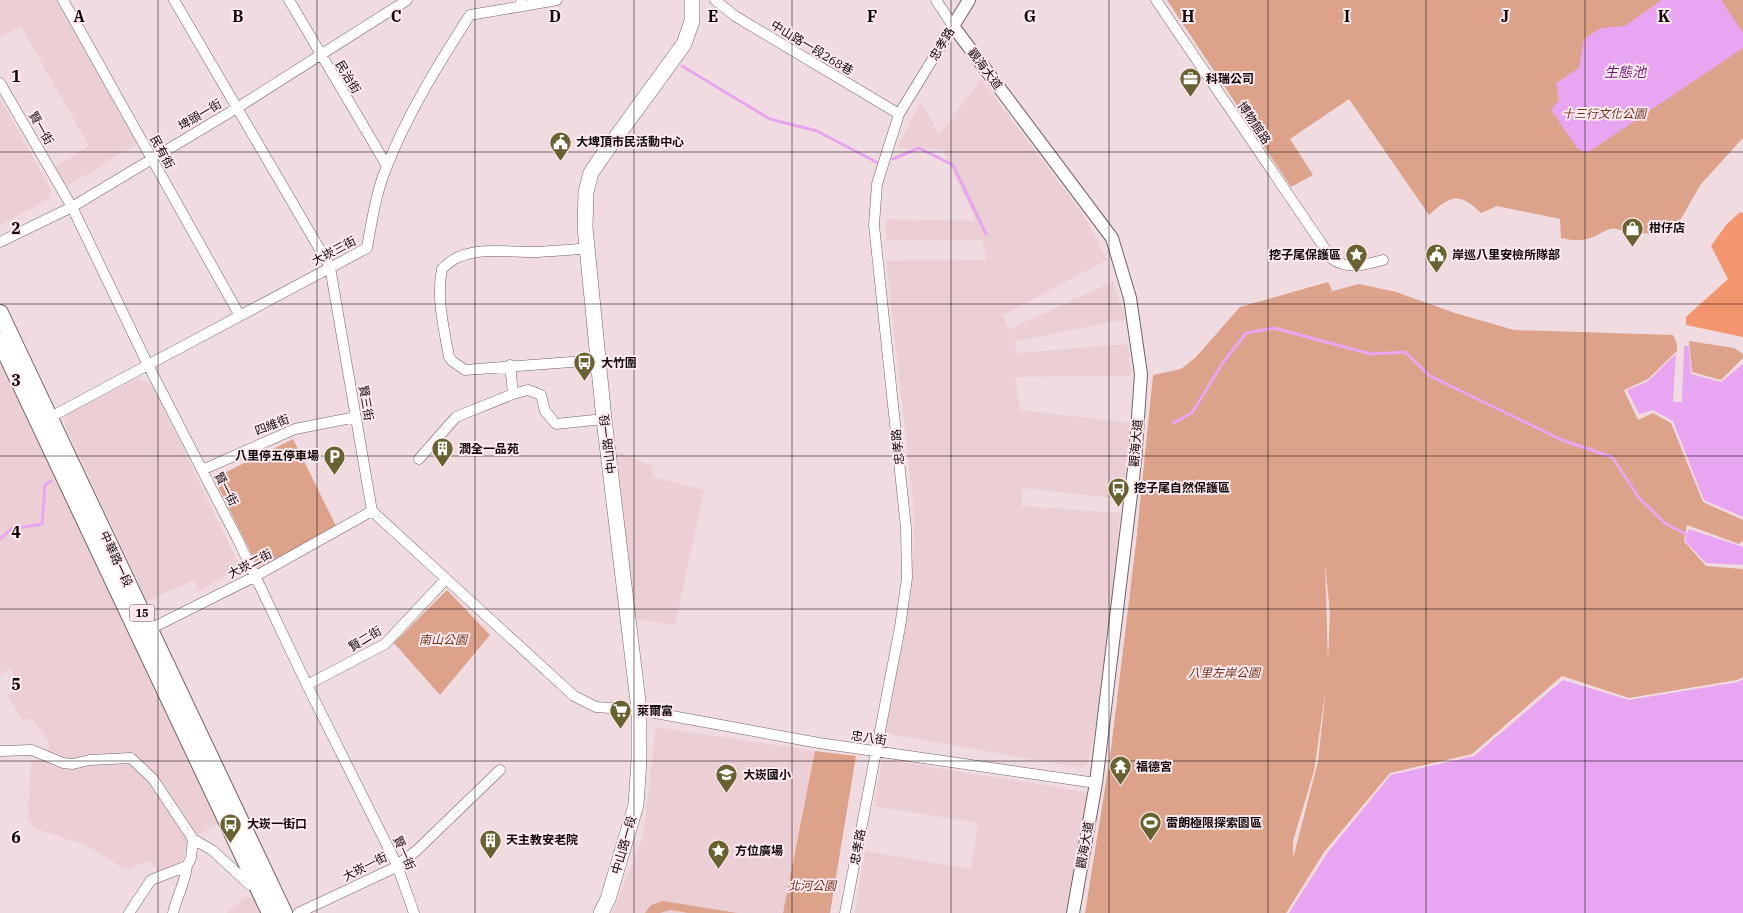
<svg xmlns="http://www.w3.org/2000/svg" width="1743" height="913" viewBox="0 0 1743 913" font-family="'IBM Plex Serif','Noto Sans TC',serif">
	<rect width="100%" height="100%" fill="#f0dce0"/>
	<!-- built -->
	<path fill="#ebcfd5" d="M0 0H57L137 144 66 187 53 168 89 146 21 26 0 37Z
		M981 79 1085 217 1107 260 1003 315 1009 330 1113 281 1126 319 1014 342 1017 353 1128 344 1131 376 1015 377 1020 410 1132 423 1122 499 1022 488 1021 506 1120 513 1110 626 1094 735 1088 763 1082 768 890 734 885 730 910 595 914 531 913 502 886 261 987 260 982 240H886V219L976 221 942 149 897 148 921 101 939 135Z
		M0 98 51 190 50 198 0 225Z
		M0 362 221 822 190 839 182 861 158 873 150 861 124 870 114 862 85 845 35 828 28 820 31 760 47 761 49 742 31 718 22 721 7 694 19 689 11 667 0 676Z
		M137 379 148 382 153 386 240 567 199 591 194 580 147 601 63 421 69 413Z
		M620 452 652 466V477L704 490 675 625 633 618 617 456Z
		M656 727 815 751 783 913H612L643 837Z
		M882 759 1087 792 1067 913H855L865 851 971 869 978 823 874 806Z
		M249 897 255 900 261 913H227L244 898Z"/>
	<!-- green -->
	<path fill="#dda28a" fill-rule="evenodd" d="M1167 0H1743V138L1701 184 1675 229 1669 222C1658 231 1650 236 1636 232L1632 237C1607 218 1605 238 1581 240 1575 241 1567 239 1561 238L1560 219 1497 206 1481 213C1459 191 1450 196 1429 215L1349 99 1290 139 1313 175 1291 187Z
		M1328 282 1332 290 1329 292 1359 284 1396 292 1455 313 1514 330 1673 335 1677 344V351L1648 379 1624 390 1638 420 1653 413 1671 423 1703 502 1743 520V541L1739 544 1687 525 1684 541 1706 566 1743 569V677L1737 680 1629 698 1562 676 1472 754 1390 773 1324 852 1286 913H1085L1110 757 1136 543 1153 375 1181 369 1196 357 1240 307ZM1325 564 1330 613 1328 661ZM1326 687 1318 762 1293 858V841L1314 771Z
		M1689 341 1734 348 1743 354V358L1721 380 1692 372Z
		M293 439 337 528 258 567 214 478Z
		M447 590 490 635 440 695 394 643Z
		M815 751 856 756 830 913H783Z
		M663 901 737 913H688L670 910 660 913H645L651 905Z"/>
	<!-- forest -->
	<path fill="#f3956e" d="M1740 212 1743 213V337L1686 325V317L1728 279 1711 246 1726 225Z"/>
	<!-- water -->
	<path fill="#e8a5f1" d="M1662 0H1721L1743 33V48L1587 153 1577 148 1551 110 1559 100 1556 83 1579 68 1584 39 1601 28 1625 26Z
		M1684 346H1689L1691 374 1721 382 1743 364V517L1704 500 1673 421 1653 410 1639 414 1627 390 1647 382 1676 354 1673 402H1682Z
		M1689 529 1743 547V565L1706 563 1685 541Z
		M1743 679V913H1289L1328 852 1391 775 1474 756 1563 680 1629 700 1738 682Z"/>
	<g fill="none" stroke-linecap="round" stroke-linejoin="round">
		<!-- stream -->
		<path stroke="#e8a5f1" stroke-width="3" d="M682 66 770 119 817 131 880 164
			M893 159 919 148 953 165 986 234
			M1173 423 1192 413 1222 364 1246 333 1274 328 1371 354 1405 352 1430 376 1562 440 1612 457 1639 498 1666 524 1690 536
			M0 539 11 529 42 524 45 485 51 481"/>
		<defs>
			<path id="minor" d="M63 0 240 316
				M174 0 330 267 372 511 574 696 596 707 639 710 819 743 1096 783
				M289 0 387 166
				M715 0 735 16 899 114
				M1156 0 1332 259C1348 270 1365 265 1383 260
				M521 2 523 6 557 0
				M0 83 72 207 148 365 238 540 307 685 397 865 414 913
				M0 242 72 207 237 108 407 0
				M588 248C571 250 554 251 538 252 507 253 465 243 442 269 436 297 444 329 449 357L452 361 465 370 598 360
				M510 365 513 394
				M45 420 367 248C372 220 376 192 387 166 408 113 439 63 470 15L523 6
				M419 459 456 417 513 394 528 390 541 395 545 411 556 424 604 419
				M202 470 295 429 356 417
				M146 631 256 576 372 511
				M307 685 385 644 446 579
				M0 751 32 750 63 763 73 764 89 760 131 758 153 779 193 839 212 850 250 885 258 884
				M129 913 151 880 187 866 191 858 193 839
				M173 913C177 896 185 883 187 866
				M298 913 392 869 416 851 500 770
				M845 913 900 627 907 578 906 528 874 225 877 184 899 114 953 26 936 0"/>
			<path id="tertiary" d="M969 0 953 26 1112 238 1130 298 1141 374 1135 461 1096 783 1073 913"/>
			<path id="secondary" d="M601 913 608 899 636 805 639 760V710L604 419 585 227 586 192 591 173 601 158 684 44 692 21V0"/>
			<path id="primary" d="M0 313 284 913
				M0 341 270 913"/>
		</defs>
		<!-- minor casing -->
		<use href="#minor" stroke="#746366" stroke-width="11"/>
		<!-- tertiary casing -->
		<use href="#tertiary" stroke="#746366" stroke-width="14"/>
		<!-- secondary casing -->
		<use href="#secondary" stroke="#746366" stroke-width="16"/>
		<!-- primary casing -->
		<use href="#primary" stroke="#746366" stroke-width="18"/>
		<!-- minor -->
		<use href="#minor" stroke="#fff" stroke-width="10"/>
		<!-- tertiary -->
		<use href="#tertiary" stroke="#fff" stroke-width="12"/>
		<!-- secondary -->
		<use href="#secondary" stroke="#fff" stroke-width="15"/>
		<!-- primary -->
		<use href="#primary" stroke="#fff" stroke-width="16"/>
	</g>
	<!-- grid -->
	<path fill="none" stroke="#100a0b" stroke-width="1" stroke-opacity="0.55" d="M158 0V913M317 0V913M475 0V913M634 0V913M792 0V913M951 0V913M1109 0V913M1268 0V913M1426 0V913M1585 0V913M0 152H1743M0 304H1743M0 456H1743M0 609H1743M0 761H1743"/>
	<!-- icons -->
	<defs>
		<symbol id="office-pin" viewBox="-11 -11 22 30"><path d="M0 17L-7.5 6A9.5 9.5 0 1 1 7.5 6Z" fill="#67622f" stroke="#fee9ee"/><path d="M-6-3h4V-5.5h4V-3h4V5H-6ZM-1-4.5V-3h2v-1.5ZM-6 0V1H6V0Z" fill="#fff"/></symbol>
		<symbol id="civic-pin" viewBox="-11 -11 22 30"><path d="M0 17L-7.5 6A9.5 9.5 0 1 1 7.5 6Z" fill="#67622f" stroke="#fee9ee"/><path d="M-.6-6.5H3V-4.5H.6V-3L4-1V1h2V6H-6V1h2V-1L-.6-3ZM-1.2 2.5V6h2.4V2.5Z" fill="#fff"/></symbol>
		<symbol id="shop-pin" viewBox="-11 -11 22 30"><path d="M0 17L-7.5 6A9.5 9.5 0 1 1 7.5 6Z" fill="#67622f" stroke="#fee9ee"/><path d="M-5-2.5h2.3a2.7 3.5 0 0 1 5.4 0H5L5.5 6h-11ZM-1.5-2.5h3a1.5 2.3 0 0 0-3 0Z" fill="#fff"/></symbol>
		<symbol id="sight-pin" viewBox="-11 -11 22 30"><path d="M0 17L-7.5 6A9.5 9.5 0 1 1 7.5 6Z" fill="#67622f" stroke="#fee9ee"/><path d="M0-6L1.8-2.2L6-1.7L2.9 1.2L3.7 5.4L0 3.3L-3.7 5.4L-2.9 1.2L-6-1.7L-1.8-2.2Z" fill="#fff"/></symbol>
		<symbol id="bus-pin" viewBox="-11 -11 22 30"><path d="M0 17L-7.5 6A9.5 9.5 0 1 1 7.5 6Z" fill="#67622f" stroke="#fee9ee"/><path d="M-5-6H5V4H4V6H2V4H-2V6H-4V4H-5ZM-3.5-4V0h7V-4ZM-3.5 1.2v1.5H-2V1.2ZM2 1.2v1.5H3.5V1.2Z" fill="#fff"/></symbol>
		<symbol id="building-pin" viewBox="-11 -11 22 30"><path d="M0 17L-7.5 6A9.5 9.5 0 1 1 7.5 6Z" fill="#67622f" stroke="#fee9ee"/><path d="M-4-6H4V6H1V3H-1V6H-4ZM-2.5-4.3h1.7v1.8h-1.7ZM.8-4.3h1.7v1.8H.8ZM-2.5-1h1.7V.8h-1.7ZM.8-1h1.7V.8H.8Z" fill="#fff"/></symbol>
		<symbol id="parking-pin" viewBox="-11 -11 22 30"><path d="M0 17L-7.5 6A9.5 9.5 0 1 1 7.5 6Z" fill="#67622f" stroke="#fee9ee"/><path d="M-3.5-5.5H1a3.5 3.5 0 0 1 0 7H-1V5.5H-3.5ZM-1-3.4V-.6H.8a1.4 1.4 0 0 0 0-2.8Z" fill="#fff"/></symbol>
		<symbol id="supermarket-pin" viewBox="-11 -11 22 30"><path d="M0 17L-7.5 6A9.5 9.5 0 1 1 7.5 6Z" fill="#67622f" stroke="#fee9ee"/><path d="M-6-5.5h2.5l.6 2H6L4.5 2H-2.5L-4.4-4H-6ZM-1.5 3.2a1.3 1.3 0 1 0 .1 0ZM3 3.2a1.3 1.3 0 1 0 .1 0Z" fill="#fff"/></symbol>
		<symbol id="temple-pin" viewBox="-11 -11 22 30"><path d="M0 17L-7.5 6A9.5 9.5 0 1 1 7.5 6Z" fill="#67622f" stroke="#fee9ee"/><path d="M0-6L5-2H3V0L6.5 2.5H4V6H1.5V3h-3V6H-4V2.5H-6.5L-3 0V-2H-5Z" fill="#fff"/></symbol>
		<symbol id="school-pin" viewBox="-11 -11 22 30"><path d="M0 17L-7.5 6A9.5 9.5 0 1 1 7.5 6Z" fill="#67622f" stroke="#fee9ee"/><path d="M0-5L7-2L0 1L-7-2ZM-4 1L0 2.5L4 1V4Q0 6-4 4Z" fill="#fff"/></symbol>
		<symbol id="stadium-pin" viewBox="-11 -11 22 30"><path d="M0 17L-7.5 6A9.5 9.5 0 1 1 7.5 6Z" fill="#67622f" stroke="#fee9ee"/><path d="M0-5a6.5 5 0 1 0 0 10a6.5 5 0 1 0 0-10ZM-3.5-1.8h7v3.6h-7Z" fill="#fff"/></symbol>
	</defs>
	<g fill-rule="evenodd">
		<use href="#office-pin" x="1178" y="66" width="25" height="34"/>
		<use href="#civic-pin" x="548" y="130" width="25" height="34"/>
		<use href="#shop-pin" x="1620" y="216" width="25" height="34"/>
		<use href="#sight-pin" x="1344" y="242" width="25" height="34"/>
		<use href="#civic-pin" x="1424" y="242" width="25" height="34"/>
		<use href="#bus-pin" x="572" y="350" width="25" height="34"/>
		<use href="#building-pin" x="430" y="436" width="25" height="34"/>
		<use href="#parking-pin" x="322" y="444" width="25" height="34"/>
		<use href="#bus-pin" x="1106" y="476" width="25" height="34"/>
		<use href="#supermarket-pin" x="608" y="698" width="25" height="34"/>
		<use href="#temple-pin" x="1108" y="754" width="25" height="34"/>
		<use href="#school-pin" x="714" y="762" width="25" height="34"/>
		<use href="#stadium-pin" x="1138" y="810" width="25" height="34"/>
		<use href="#bus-pin" x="218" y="812" width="25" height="34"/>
		<use href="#building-pin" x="478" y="828" width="25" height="34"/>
		<use href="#sight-pin" x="706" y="838" width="25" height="34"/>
	</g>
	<g text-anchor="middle" stroke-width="4" stroke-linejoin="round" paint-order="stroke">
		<!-- shield labels -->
		<rect fill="#fee9ee" stroke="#574d4f" stroke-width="1" x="129.5" y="604.5" width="25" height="17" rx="4"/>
		<g font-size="11" font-weight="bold" fill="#100a0b">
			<text x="142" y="617">15</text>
		</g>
		<!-- street labels -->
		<g font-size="12" fill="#100a0b" stroke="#fee9ee">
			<text transform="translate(942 44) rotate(-59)" y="4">忠孝路</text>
			<text transform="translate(812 48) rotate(31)" y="4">中山路一段268巷</text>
			<text transform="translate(985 69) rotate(53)" y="4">觀海大道</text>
			<text transform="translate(348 77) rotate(59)" y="4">民治街</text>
			<text transform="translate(200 115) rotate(-31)" y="4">埤頭一街</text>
			<text transform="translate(1254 123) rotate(56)" y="4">博物館路</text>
			<text transform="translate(41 128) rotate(60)" y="4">賢一街</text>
			<text transform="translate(162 152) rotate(61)" y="4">民有街</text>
			<text transform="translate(334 251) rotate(-28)" y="4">大崁三街</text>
			<text transform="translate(366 403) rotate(80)" y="4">賢三街</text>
			<text transform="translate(272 425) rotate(-21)" y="4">四維街</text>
			<text transform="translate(1136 443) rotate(-85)" y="4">觀海大道</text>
			<text transform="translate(608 444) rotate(-97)" y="4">中山路一段</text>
			<text transform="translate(898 447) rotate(-96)" y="4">忠孝路</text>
			<text transform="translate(226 489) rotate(62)" y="4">賢一街</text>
			<text transform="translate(116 559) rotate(65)" y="4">中華路一段</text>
			<text transform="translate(250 564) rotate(-28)" y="4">大崁二街</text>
			<text transform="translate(365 639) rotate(-31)" y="4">賢二街</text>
			<text transform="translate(869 738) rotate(9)" y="4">忠八街</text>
			<text transform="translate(624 845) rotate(-74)" y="4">中山路一段</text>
			<text transform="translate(1085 845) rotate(-80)" y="4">觀海大道</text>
			<text transform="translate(858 847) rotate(-79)" y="4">忠孝路</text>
			<text transform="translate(404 853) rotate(66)" y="4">賢一街</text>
			<text transform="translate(365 867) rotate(-27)" y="4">大崁一街</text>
		</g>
		<!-- poi labels -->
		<g font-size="12" font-weight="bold" fill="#100a0b" stroke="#fee9ee" text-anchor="start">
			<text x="1206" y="83">科瑞公司</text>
			<text x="576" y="146">大埤頂市民活動中心</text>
			<text x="1649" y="232">柑仔店</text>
			<text x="1341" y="259" text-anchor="end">挖子尾保護區</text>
			<text x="1452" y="259">岸巡八里安檢所隊部</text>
			<text x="601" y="367">大竹圍</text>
			<text x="459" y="453">潤全一品苑</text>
			<text x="319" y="460" text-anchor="end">八里停五停車場</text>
			<text x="1134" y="492">挖子尾自然保護區</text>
			<text x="637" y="715">萊爾富</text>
			<text x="1136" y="771">福德宮</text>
			<text x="743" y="779">大崁國小</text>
			<text x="1166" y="827">雷朗極限探索園區</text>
			<text x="247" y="828">大崁一街口</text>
			<text x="506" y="844">天主教安老院</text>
			<text x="735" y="855">方位廣場</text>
		</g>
		<!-- park labels -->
		<g font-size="12" font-style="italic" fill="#6e3218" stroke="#fee9ee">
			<text x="1604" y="118">十三行文化公園</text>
			<text x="443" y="644">南山公園</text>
			<text x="1224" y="677">八里左岸公園</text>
			<text x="812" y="890">北河公園</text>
		</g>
		<!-- water labels -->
		<g font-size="14" font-style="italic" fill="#691a74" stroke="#fee9ee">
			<text x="1625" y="77">生態池</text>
		</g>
	</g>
	<g font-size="16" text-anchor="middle" font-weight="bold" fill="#100a0b" stroke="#fee9ee" stroke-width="4" stroke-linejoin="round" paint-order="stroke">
		<text x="79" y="22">A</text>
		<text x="238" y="22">B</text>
		<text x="396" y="22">C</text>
		<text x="555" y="22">D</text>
		<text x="713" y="22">E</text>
		<text x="872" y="22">F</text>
		<text x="1030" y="22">G</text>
		<text x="1188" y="22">H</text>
		<text x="1347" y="22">I</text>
		<text x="1505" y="22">J</text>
		<text x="1664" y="22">K</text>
		<text x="16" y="82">1</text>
		<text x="16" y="234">2</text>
		<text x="16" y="386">3</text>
		<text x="16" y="538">4</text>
		<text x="16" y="690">5</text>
		<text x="16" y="843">6</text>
	</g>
</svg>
